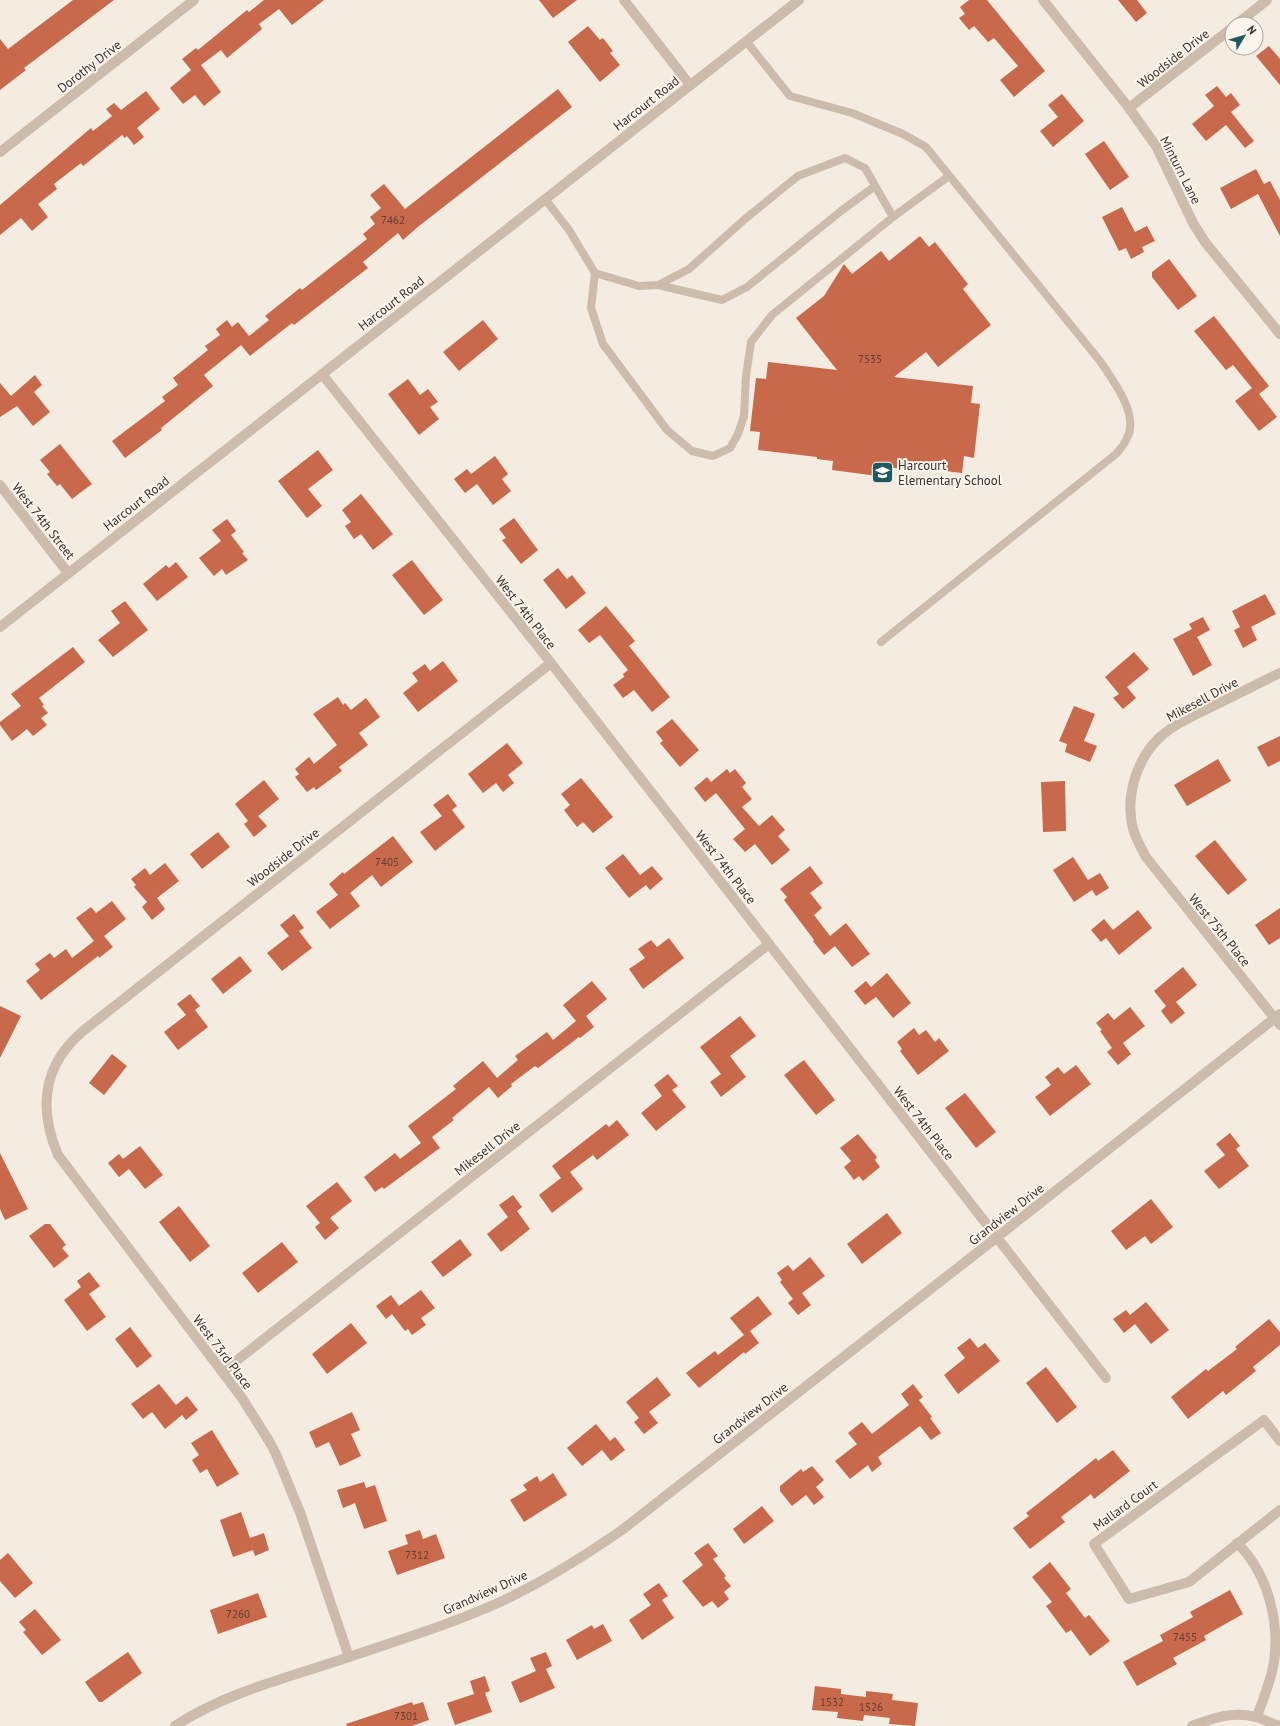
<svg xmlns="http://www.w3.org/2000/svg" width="1280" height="1726" viewBox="0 0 1280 1726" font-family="'PT Sans',sans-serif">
	<rect width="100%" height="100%" fill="#f4ebe1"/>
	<!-- building -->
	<path fill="#c8694b" d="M73 0H114L24 68 26 70 0 90V39L8 49Z
		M264 0H324L292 25 279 9 259 24 262 29 227 58 221 50 201 65 221 92 204 106 195 95 183 104 170 88 191 70 182 59 196 48 198 50 247 10 249 12Z
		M539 0H577L553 18Z
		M969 0H987L1045 71 1014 97 1000 80 1018 66 994 38 988 42 974 26 969 30 959 18 965 14 960 7Z
		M1118 0H1137L1147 13 1136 22Z
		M588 26 600 40 603 38 613 51 610 53 620 65 600 82 568 42Z
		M1269 46 1280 59V85L1256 56Z
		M1217 86 1226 97 1231 93 1240 105 1231 112 1254 141 1245 148 1226 125 1206 141 1192 124 1214 106 1205 95Z
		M558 89 572 107 419 226 403 240 398 233 363 262 368 268 294 325 292 323 250 356 241 345 204 375 213 386 161 428 162 430 125 458 112 441 165 401 162 397 178 385 173 378 208 350 205 346 220 335 216 329 227 320 232 327 238 322 249 336 269 320 265 316 300 288 302 290 367 239 363 234 375 224 370 217 381 208 370 195 384 184 405 209Z
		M146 91 160 109 137 128 144 137 134 145 127 136 125 138 122 135 83 166 81 163 54 184 57 189 38 204 48 217 32 231 21 218 0 235V205L91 128 93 131 112 116 106 109 114 103 121 110Z
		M1062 94 1084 121 1053 147 1040 131 1058 117 1048 105Z
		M1104 141 1129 177 1110 190 1085 154Z
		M1256 169 1264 184 1270 181 1280 200V236L1258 194 1231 209 1220 188Z
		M1122 207 1135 232 1147 226 1155 241 1142 247 1144 252 1131 259 1126 248 1119 251 1102 217Z
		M920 236 929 247 935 242 968 284 963 289 991 325 938 367 926 352 894 377 973 386 971 403 980 404 974 458 964 456 962 473 903 466V469L887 467 885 477 832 470 833 461 817 459V457L758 450 760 432 750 431 756 378 766 379 768 362 837 370 796 318 824 296 844 264 852 274 881 251 889 261Z
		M1169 259 1197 296 1178 310 1152 277V272Z
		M1214 316 1269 386 1259 394 1277 417 1259 431 1235 401 1252 388 1233 365 1226 370 1194 331Z
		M483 320 498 339 459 371 443 352Z
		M35 375 42 385 34 392 50 412 33 426 17 406 0 417V383L11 396Z
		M408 379 420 395 428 389 438 402 430 407 439 419 419 435 388 394Z
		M60 444 92 484 72 499 60 484 57 486 47 474 50 472 40 460Z
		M318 450 333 470 308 489 322 506 307 518 278 481Z
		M495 456 508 474 502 479 511 491 493 505 477 484 465 493 454 479 467 469 471 474Z
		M361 494 393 534 373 550 361 534 354 539 345 526 351 522 342 510Z
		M514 518 538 550 521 564 502 540 506 538 499 529Z
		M227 519 236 531 231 535 244 552 242 553 248 560 226 575 222 569 214 576 199 558 221 541 212 530Z
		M412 560 443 600 424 615 392 575Z
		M176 562 188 577 157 601 143 584 166 565 169 568Z
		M558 568 567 579 572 575 586 593 566 609 543 580Z
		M1265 594 1276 614 1251 627 1257 640 1243 648 1234 630 1240 627 1232 611Z
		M125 601 148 630 113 657 98 640 120 623 111 611Z
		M606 606 635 641 629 646 670 697 652 712 634 690 623 698 613 685 624 677 623 674 628 670 600 635 589 643 578 630Z
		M1203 617 1210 630 1197 637 1212 665 1193 676 1173 639 1192 629 1189 624Z
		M73 647 85 662 39 698 44 705 42 706 48 713 41 718 47 725 33 736 27 729 12 741 0 725V722L21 706 11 694Z
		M1134 652 1149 669 1127 687 1136 698 1123 709 1113 698 1119 694 1105 677Z
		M443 661 458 681 418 712 403 693 418 681 412 673 425 664 430 671Z
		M338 697 343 705 345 703 351 710 366 698 380 717 359 733 368 745 339 767 342 771 316 790 314 787 307 792 295 777 299 774 295 769 309 757 314 764 337 745 313 714Z
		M1074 706 1095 714 1084 741 1097 746 1090 762 1065 752 1067 744 1059 741Z
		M672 719 699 750 680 767 660 743 663 741 656 732Z
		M1280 736V761L1268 767 1257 747Z
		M507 743 523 763 508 775 514 783 503 792 496 783 483 793 468 774Z
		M1218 759 1231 781 1187 806 1174 785Z
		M727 769 730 773 735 769 746 783 742 787 752 799 742 807 759 826 772 815 785 830 778 836 790 850 772 865 755 844 745 852 733 839 745 829 716 793 705 802 694 788 707 777 711 782Z
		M581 778 613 817 593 833 583 822 577 827 564 810 570 805 561 794Z
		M264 780 279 799 258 816 267 826 254 837 244 824 248 821 235 804Z
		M1065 781 1066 831 1043 832 1041 782Z
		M448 794 457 806 452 810 465 827 435 851 420 832 442 816 433 805Z
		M218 832 230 847 202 869 190 854Z
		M393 836 413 862 381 887 372 875 350 893 360 906 330 929 316 912 338 895 329 884 343 872 344 874Z
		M1215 840 1247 880 1228 895 1195 856Z
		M623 854 640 875 652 866 663 879 650 890 646 885 629 898 605 868Z
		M1073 857 1088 880 1100 873 1109 888 1096 896 1092 890 1074 902 1053 870Z
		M165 863 179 881 157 898 165 909 152 920 142 907 147 902 134 887 136 885 131 879 145 868 150 875Z
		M810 866 823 883 810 893 822 908 814 915 830 936 846 923 870 954 852 967 835 946 824 955 813 941 814 940 784 900 787 897 780 889Z
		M112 901 126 919 104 936 113 947 99 958 98 956 41 1000 26 981 40 970 35 964 50 953 54 958 66 949 72 958 94 941 76 918 91 907 96 913Z
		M1280 908V938L1269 945 1255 925Z
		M1138 910 1152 928 1119 955 1106 938 1101 942 1091 930 1104 919 1113 930Z
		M294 914 304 928 299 931 312 948 282 971 267 953 289 936 280 925Z
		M669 938 684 958 643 989 629 969 645 958 638 949 651 940 657 947Z
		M240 956 252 971 223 994 211 979Z
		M1183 967 1197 985 1176 1002 1185 1013 1171 1024 1161 1011 1166 1006 1154 991Z
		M887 973 911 1003 893 1018 876 997 865 1005 854 991 866 981 871 987Z
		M592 981 607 999 586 1016 594 1027 580 1038 579 1037 538 1068 535 1066 511 1084 512 1086 498 1098 489 1087 452 1118 454 1120 432 1137 440 1148 384 1189 382 1187 375 1192 364 1177 395 1153 400 1159 421 1143 408 1126 456 1089 453 1086 483 1061 497 1078 518 1060 515 1056 547 1032 553 1040 576 1021 563 1005Z
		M190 994 200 1006 195 1010 208 1027 178 1050 164 1032 186 1015 177 1004Z
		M0 1006 21 1016 0 1058Z
		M1130 1007 1145 1026 1123 1043 1131 1054 1118 1065 1107 1052 1112 1048 1100 1031 1102 1030 1096 1023 1108 1013 1114 1020Z
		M740 1016 756 1036 730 1056 746 1077 721 1097 710 1082 721 1074 700 1047Z
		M914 1028 919 1035 926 1030 935 1042 939 1038 949 1051 918 1075 900 1051 902 1049 897 1042Z
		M112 1054 127 1066 104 1095 89 1083Z
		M804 1060 835 1100 816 1115 784 1075Z
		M1076 1065 1091 1084 1050 1116 1035 1097 1051 1085 1045 1077 1058 1067 1064 1074Z
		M668 1074 678 1086 672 1090 686 1107 656 1131 641 1113 662 1096 654 1085Z
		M965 1093 996 1132 976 1148 945 1108Z
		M617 1120 629 1135 597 1160 593 1155 570 1172 583 1189 552 1213 539 1195 561 1178 552 1166 606 1124 609 1127Z
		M1230 1133 1240 1146 1236 1149 1249 1166 1219 1189 1204 1171 1225 1155 1216 1144Z
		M858 1134 877 1157 875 1160 880 1167 863 1181 859 1176 854 1180 844 1167 851 1161 840 1148Z
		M140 1146 163 1175 145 1189 129 1169 119 1177 108 1163 119 1154 123 1159Z
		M0 1153 28 1209 5 1220 0 1209Z
		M337 1182 352 1201 330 1218 339 1228 325 1240 315 1227 320 1223 306 1206Z
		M513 1195 522 1207 517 1211 530 1229 501 1252 487 1234 508 1217 499 1205Z
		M1151 1199 1173 1227 1151 1244 1145 1236 1126 1250 1111 1231Z
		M179 1206 210 1246 190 1262 159 1222Z
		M887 1213 902 1233 862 1264 847 1244Z
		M45 1224H50L66 1245 62 1248 69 1256 54 1268 29 1236Z
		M460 1239 472 1255 443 1277 431 1262Z
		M282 1242 298 1262 258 1293 242 1273Z
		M810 1257 825 1276 802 1293 811 1305 798 1315 788 1303 793 1299 780 1282 782 1280 777 1273 788 1265 793 1271Z
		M89 1272 100 1286 89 1294 106 1317 87 1331 64 1300 81 1287 77 1281Z
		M421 1290 435 1308 421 1318 426 1325 412 1335 408 1329 405 1331 392 1314 386 1319 376 1306 391 1295 399 1306Z
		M758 1296 772 1314 750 1331 759 1343 745 1354 744 1352 699 1388 686 1373 715 1351 718 1355 744 1335 730 1318Z
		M1146 1302 1169 1330 1151 1344 1135 1324 1124 1333 1113 1319 1126 1310 1130 1315Z
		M1269 1319 1280 1332V1345L1253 1367 1256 1371 1226 1395 1223 1391 1188 1419 1171 1397 1206 1369 1208 1371 1237 1349 1235 1347Z
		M351 1323 367 1343 327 1374 312 1354Z
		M130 1327 152 1356 137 1368 115 1339Z
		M970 1338 978 1348 985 1343 1000 1361 958 1394 944 1375 965 1358 957 1348Z
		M1046 1367 1077 1407 1057 1423 1026 1383Z
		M657 1377 671 1395 649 1412 658 1423 644 1434 634 1422 639 1418 626 1402Z
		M159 1384 176 1405 187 1396 198 1410 186 1420 182 1415 165 1429 152 1412 143 1419 131 1404Z
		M913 1384 923 1397 919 1400 932 1417 930 1418 941 1433 931 1440 920 1426 878 1457 882 1464 872 1472 868 1465 850 1479 835 1461 857 1444 848 1433 862 1422 872 1434 909 1405 901 1394Z
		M352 1412 360 1430 351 1434 361 1456 340 1466 329 1442 316 1448 309 1432Z
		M596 1424 610 1441 615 1437 625 1450 611 1461 602 1450 582 1466 567 1448Z
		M212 1430 239 1474 217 1487 207 1469 200 1473 192 1460 199 1455 191 1443Z
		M1113 1450 1130 1471 1094 1499 1091 1494 1061 1517 1065 1522 1030 1549 1013 1528 1029 1516 1026 1513 1096 1458 1098 1461Z
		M812 1466 824 1480 816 1487 824 1497 814 1505 806 1495 792 1506 780 1491V1486L801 1469 803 1472Z
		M553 1473 567 1495 524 1522 510 1500 527 1490 523 1485 537 1476 540 1482Z
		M364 1482 366 1488 375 1485 387 1521 364 1529 355 1503 343 1508 337 1490Z
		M762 1506 774 1521 744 1544 733 1529Z
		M241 1512 250 1538 264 1533 269 1550 255 1556 253 1550 233 1557 220 1520Z
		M420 1530 423 1539 436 1534 445 1558 397 1575 388 1551 408 1544 405 1535Z
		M708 1543 718 1556 713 1559 726 1576 724 1578 731 1586 724 1592 729 1599 718 1608 712 1601 703 1607 682 1581 703 1565 694 1553Z
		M8 1553 33 1583 15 1598 0 1581V1560Z
		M1050 1562 1071 1589 1066 1593 1085 1618 1089 1615 1110 1641 1090 1656 1071 1630 1066 1633 1046 1606 1052 1602 1032 1577Z
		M659 1583 668 1596 662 1600 674 1618 642 1640 629 1620 651 1605 643 1594Z
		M1230 1590 1243 1614 1204 1636 1206 1640 1173 1658 1177 1664 1137 1686 1123 1662 1163 1641 1160 1635 1193 1617 1190 1612Z
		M258 1593 267 1617 218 1634 210 1610Z
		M35 1609 61 1640 42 1655 23 1632 26 1630 19 1622Z
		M603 1624 612 1641 577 1660 566 1640 592 1625 594 1629Z
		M128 1652 142 1673 102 1702H99L85 1682Z
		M546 1652 552 1666 546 1669 555 1688 520 1703 511 1682 536 1671 530 1658Z
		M485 1676 490 1691 485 1693 492 1712 455 1725 447 1703 474 1694 470 1681Z
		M815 1686 841 1689V1694L866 1697V1691L893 1694 892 1700 918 1703 915 1726 889 1724 890 1718 864 1715 863 1721 837 1718 838 1712 812 1710Z
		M412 1702 413 1705 423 1702 429 1720 412 1726H347L346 1724Z"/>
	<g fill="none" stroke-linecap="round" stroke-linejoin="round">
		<!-- service -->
		<path stroke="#cdbbac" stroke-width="8" d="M746 41 790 96 852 113 903 134 926 147 1100 361C1112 379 1140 415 1127 438 1125 444 1120 449 1116 454L881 642
			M545 199 569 230 595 273 639 286 658 285 689 269 745 219 798 176 845 158 865 168 893 217 949 176
			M595 273 591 308 603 344 667 430 692 451 713 456 730 448 738 434 744 416 746 376 751 342 772 315 893 217
			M658 285 722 300 747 287 841 211 875 186"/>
		<!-- minor -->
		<path stroke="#cdbbac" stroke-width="10" d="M624 0 690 85
			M1043 0 1129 108 1156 146 1193 223 1205 242 1280 334
			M1237 24 1267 0
			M1129 108 1232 28
			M0 152 194 0
			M322 374 551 663 1106 1378
			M0 485 68 573
			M1280 673C1257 684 1234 696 1211 707 1193 716 1174 724 1159 738 1136 760 1125 798 1133 829 1136 839 1141 848 1146 857L1280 1025
			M222 1372 769 944
			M1280 1441 1264 1420 1094 1544 1129 1599 1189 1582 1280 1510
			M1237 1543C1267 1572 1280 1620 1274 1662 1271 1681 1263 1699 1257 1717
			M349 1657 301 1515 276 1454 269 1441 242 1398 58 1155C38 1108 43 1065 83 1031L551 663
			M1192 1726C1213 1718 1233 1711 1256 1717 1264 1719 1272 1724 1280 1726"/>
		<!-- tertiary -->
		<path stroke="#cdbbac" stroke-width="10" d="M0 627 799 0
			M175 1726C225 1693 286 1678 343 1659 396 1641 449 1625 500 1602 543 1582 583 1557 622 1530L996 1238 1280 1014"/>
	</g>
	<!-- icons -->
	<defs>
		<symbol id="school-square" viewBox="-11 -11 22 22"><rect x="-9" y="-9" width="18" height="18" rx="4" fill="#1f5a5e" stroke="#fbf5ee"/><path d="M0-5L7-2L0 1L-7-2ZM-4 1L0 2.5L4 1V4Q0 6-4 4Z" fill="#fff"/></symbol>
	</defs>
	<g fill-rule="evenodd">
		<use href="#school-square" x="870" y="460" width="25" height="25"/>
	</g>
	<g text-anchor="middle" stroke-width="4" stroke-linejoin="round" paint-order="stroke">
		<!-- number labels -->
		<g font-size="11" fill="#5e3e33">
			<text x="393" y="224">7462</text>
			<text x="870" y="363">7535</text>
			<text x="387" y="866">7405</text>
			<text x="417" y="1559">7312</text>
			<text x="238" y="1618">7260</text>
			<text x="1185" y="1641">7455</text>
			<text x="832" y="1706">1532</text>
			<text x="871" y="1711">1526</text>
			<text x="406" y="1720">7301</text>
		</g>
		<!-- street labels -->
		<g font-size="13" fill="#3b302b" stroke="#fbf5ee">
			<text transform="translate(1173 58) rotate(-38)" y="5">Woodside Drive</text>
			<text transform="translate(89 66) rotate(-38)" y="5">Dorothy Drive</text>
			<text transform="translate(646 103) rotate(-38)" y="5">Harcourt Road</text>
			<text transform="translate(1181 170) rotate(63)" y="5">Minturn Lane</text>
			<text transform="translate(391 303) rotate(-38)" y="5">Harcourt Road</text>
			<text transform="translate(136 503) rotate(-38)" y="5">Harcourt Road</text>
			<text transform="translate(44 521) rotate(52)" y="5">West 74th Street</text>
			<text transform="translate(526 612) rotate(52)" y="5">West 74th Place</text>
			<text transform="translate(1202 699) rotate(-28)" y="5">Mikesell Drive</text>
			<text transform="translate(283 857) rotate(-38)" y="5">Woodside Drive</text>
			<text transform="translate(726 867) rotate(52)" y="5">West 74th Place</text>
			<text transform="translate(1220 930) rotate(51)" y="5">West 75th Place</text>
			<text transform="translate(924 1123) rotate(52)" y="5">West 74th Place</text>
			<text transform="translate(487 1148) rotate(-38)" y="5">Mikesell Drive</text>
			<text transform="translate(1006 1214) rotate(-38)" y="5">Grandview Drive</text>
			<text transform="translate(223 1352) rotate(53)" y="5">West 73rd Place</text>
			<text transform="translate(750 1413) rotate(-38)" y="5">Grandview Drive</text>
			<text transform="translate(1125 1505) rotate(-36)" y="5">Mallard Court</text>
			<text transform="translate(485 1592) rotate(-24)" y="5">Grandview Drive</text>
		</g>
		<!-- poi labels -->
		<g font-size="13" fill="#3b302b" stroke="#fbf5ee" text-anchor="start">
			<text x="898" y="470">Harcourt<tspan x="898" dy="15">Elementary School</tspan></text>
		</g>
	</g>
	<!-- north arrow -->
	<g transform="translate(1244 36) rotate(52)"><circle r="19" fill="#fbf5ee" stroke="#aea6a0"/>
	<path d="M0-3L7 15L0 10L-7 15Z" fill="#1f5a5e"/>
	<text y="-6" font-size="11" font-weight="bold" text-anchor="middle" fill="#3b302b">N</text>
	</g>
</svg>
